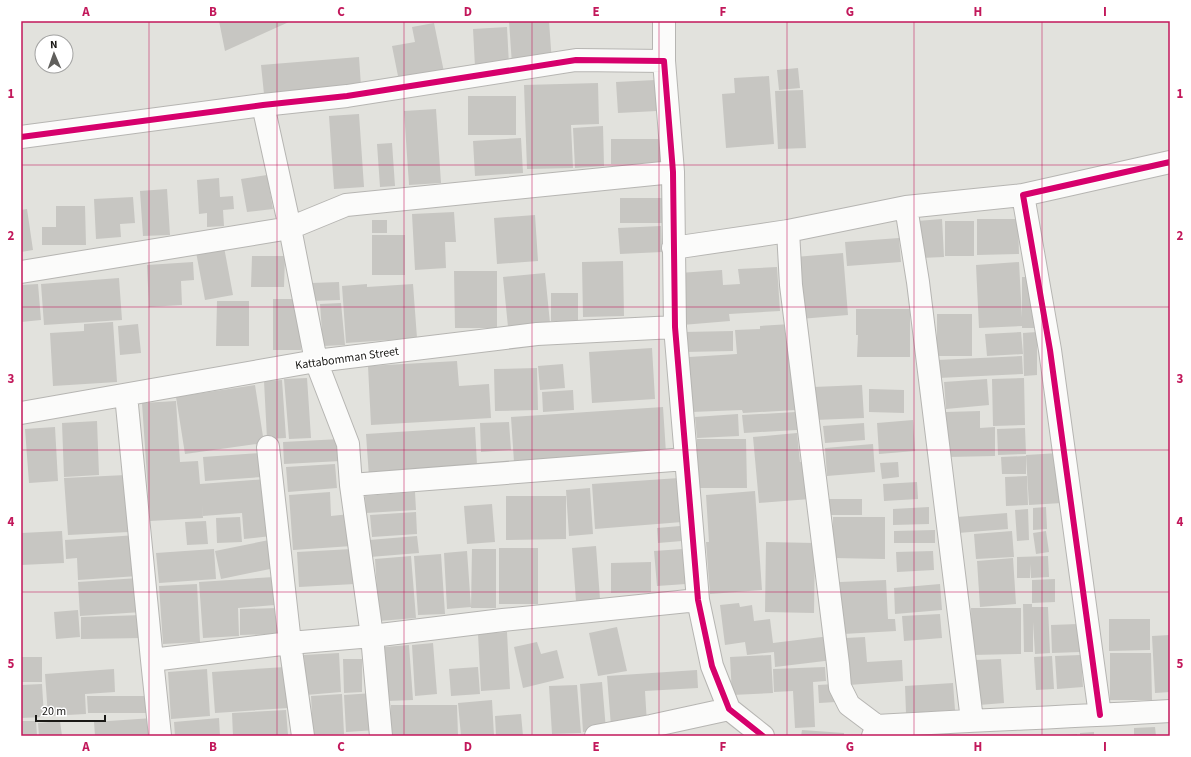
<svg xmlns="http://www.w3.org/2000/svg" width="1191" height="757" viewBox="0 0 1191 757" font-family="'Source Sans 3',sans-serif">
	<rect width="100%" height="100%" fill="#e2e2dd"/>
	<!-- building -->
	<path fill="#c7c6c2" d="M219 21H291L225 51Z
		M509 21H549L552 63 512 65Z
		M434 23 445 77 400 86 392 46 415 42 412 27Z
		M507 27 509 65 475 67 473 29Z
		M359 57 361 86 264 94 261 65Z
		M798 68 800 88 779 90 777 70Z
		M769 76 774 144 726 148 722 94 735 93 734 78Z
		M655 80 657 111 618 113 616 82Z
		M598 83 599 124 571 125 573 168 527 169 524 85Z
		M803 90 806 148 778 149 775 91Z
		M468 96H516V135H468Z
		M436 109 441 183 409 185 404 111Z
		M359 114 364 187 334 189 329 116Z
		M603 126 604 166 575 168 573 128Z
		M521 138 523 173 475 176 473 141Z
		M611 139H661V165L611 164Z
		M392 143 395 186 380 187 377 144Z
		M267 175 273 209 247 212 241 179Z
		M219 178 220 197 233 196 234 209 223 210 224 226 207 227V213L199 214 197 180Z
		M167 189 170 235 143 236 140 191Z
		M133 197 135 223 120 224 121 237 96 239 94 199Z
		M620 198H663V223H620Z
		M56 206H85L86 245H42V227H56Z
		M27 209 33 250 21 252V210Z
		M454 212 456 242H445L446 268 415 270 412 214Z
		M535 215 538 261 497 264 494 218Z
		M942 219 944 257 920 258 917 221Z
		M977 219H1018L1019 254 977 255Z
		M372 220H387V233H372Z
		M945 221H974V256H945Z
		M661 226 662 252 620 254 618 228Z
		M372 235H405V275H372Z
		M899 238 901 262 847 266 845 242Z
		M224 247 233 295 205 300 196 252Z
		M843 253 848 315 800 319 795 257Z
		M252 256H285L284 287H251Z
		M623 261 624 316 583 317 582 262Z
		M193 262 194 280 181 281 182 305 149 307 147 265Z
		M1019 262 1022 318V277H1036L1037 328H1022V326L979 328 976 265Z
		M777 267 780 311 729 314 730 321 682 325 679 273 722 270 723 285 740 284 738 269Z
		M454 271H497V328H455Z
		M545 273 550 323 508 327 503 277Z
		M119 278 122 320 44 325 41 284Z
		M339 282 340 300 311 301V283Z
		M38 284 41 320 21 322V285Z
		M367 284V287L413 284 417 338 346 343 342 286Z
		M551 293H578V321H551Z
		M273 299H300L301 350H273Z
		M217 301H249V346H216Z
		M341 303 345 345 323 346 320 304Z
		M856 309H910V357H857L858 335H856Z
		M937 314H972V356H937Z
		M113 322 117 382 53 386 50 333 84 331V324Z
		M138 324 141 353 120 355 118 326Z
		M791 324 796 410 743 413 742 410 691 412 689 357 737 354 735 330 760 329V326Z
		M733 331V351L684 352V332Z
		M1021 332 1023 354 987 356 985 334Z
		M1037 332V375L1024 376 1023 333Z
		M652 348 655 399 592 403 589 352Z
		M1022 356 1023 374 938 378 937 360Z
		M457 361 459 386 489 384 491 418 371 425 368 366Z
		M563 364 565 388 540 390 538 366Z
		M537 368 538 410 495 411 494 369Z
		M307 378 311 438 289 439 284 379Z
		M1024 378 1025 425 993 426 992 379Z
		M987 379 989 405 946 409 944 382Z
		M282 380 286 438 267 439 264 381Z
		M255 385 264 443 185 454 176 397Z
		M862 385 864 418 815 420 813 387Z
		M869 389 904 390V413L869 412Z
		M573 390 574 410 543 412 542 392Z
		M176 401 180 462 198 461 200 484 266 479 271 536 244 539 242 513 203 516 202 502 203 518 150 521 142 403Z
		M663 407 666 453 514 462 511 417Z
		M980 411V428L995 427V456L947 457 946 412Z
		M796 412 797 430 744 433 742 415Z
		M738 414 739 436 697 438 695 417Z
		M913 420 915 451 879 454 877 423Z
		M97 421 99 475 64 477 62 423Z
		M509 422 511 450 481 452 480 423Z
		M864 423 865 440 825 443 823 426Z
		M55 427 58 481 29 483 25 429Z
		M475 427 477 465 408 469V475L369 477 366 434Z
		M1025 428 1026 454 998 455 997 429Z
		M797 433 800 462 807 461 810 499 759 503 753 437Z
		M340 439 341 461 284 464 283 442Z
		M697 439H746L747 488H697Z
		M873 444 875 472 827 476 825 448Z
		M260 453 262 477 205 481 203 457Z
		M1059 453 1062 503 1029 505 1026 455Z
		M1026 456V474H1002L1001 457Z
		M898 462 899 477 882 479 880 463Z
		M335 464 337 488 288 492 286 467Z
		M126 475 129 532 68 535 64 478Z
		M1027 476 1028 505 1006 506 1005 477Z
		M679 478 682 522 595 529 592 484Z
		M917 482 918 499 884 501 883 484Z
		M590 488 593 534 569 536 566 490Z
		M755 491 762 590 710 594 706 542H709L706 495Z
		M330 492 331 516 350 514 352 546 293 550 289 495Z
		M415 492 416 510 366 513 365 496Z
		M506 496H566V539L506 540Z
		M828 499H862V515H828Z
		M492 504 495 542 467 544 464 506Z
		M929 507V524L893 525V509Z
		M1046 507 1047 529 1033 530V508Z
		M1028 509 1029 540 1017 541 1015 510Z
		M416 512 417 534 372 537 370 515Z
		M1007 513 1008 529 958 533 957 517Z
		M240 517 242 542 217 543 216 518Z
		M833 517H885V559L833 558Z
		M206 521 208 544 187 545 185 522Z
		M680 526 682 541 658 543 657 528Z
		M935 530V543H894V531Z
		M62 531 64 563 21 565V533Z
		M1012 531 1014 557 976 559 974 534Z
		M1046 531 1049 552 1036 554 1033 533Z
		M136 535 138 576 78 580 77 558 66 559 65 540Z
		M417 536 419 553 370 557 369 540Z
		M269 540 275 568 221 579 215 551Z
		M766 542 815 543 814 613 765 612Z
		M596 546 600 599 576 601 572 548Z
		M499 548H538V604H499Z
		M214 549 216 579 159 583 156 553Z
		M352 549 355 584 299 587 297 552Z
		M472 549H496V608H471Z
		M683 549 686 584 657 586 654 551Z
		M467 551 471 607 447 609 444 553Z
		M933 551 934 570 897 572 896 552Z
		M441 554 445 614 418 615 414 556Z
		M411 556 416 618 379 621 375 559Z
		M1048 556 1049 577 1031 578 1030 564V578H1017V557Z
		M1013 558 1016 604 980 607 977 561Z
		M651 562V592L611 593V563Z
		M274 577 275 605 238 608 239 636 203 638 199 582Z
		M139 578 142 612 80 616 78 582Z
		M1055 579V602L1032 603V580Z
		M886 580 888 619H895L896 631 843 634 840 582Z
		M197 584 200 642 163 644 159 586Z
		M940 584 942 610 895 614 894 588Z
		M739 603 740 607 752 605 754 621 770 619 773 643 830 636 833 660 775 667 774 652 747 655 745 642 725 645 720 605Z
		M1023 604H1032V607H1048L1050 653 1035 654 1033 622V652H1024Z
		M278 608V634L240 635V609Z
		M971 608H1021V654L972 655Z
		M78 610 80 637 56 639 54 612Z
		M940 614 942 638 904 641 902 616Z
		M143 615V638L81 639V617Z
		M1109 619H1150V650L1109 651Z
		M1078 624 1080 652 1052 653 1051 625Z
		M617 627 627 671 598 676 589 633Z
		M507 632 510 689 481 691 478 634Z
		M1170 635V692L1155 693 1152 636Z
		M865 637 867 662 902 660 903 681 849 685 846 638Z
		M537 642 541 654 557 650 564 678 523 688 514 647Z
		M433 643 437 694 415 696 412 645Z
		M409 645 413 700 387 701 384 647Z
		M339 653 341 692 306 695 304 655Z
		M1110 653H1151L1152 700H1110Z
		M771 655 773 693 732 695 730 657Z
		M1081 655 1083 687 1057 689 1055 656Z
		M1052 656 1054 689 1036 690 1034 657Z
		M21 657H42V682H21Z
		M343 659H362V692L344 693Z
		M1001 659 1004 703 979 705 976 660Z
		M285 667 288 708 215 713 212 672Z
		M478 667 480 694 451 696 449 669Z
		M825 667 826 681 813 682 815 727 795 728 793 691 774 692 773 669Z
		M114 669 115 692 85 694 86 714 48 716 45 674Z
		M207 669 210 716 171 719 168 672Z
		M697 670 698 688 645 691 647 724 611 726 607 676Z
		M602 682 606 730 583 732 580 684Z
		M953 683 955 710 906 713 905 686Z
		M42 684 44 717 21 718V685Z
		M835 684 836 702 819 703 818 685Z
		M577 685 581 733 552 734 549 686Z
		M373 693 376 730 346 732 344 695Z
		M342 694 344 734 313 735 311 696Z
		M87 696H152L151 713H88Z
		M492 700 494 736H461L458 703Z
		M391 705H457L458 736H391Z
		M286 710 288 735 233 736 232 713Z
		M521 714 523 736H496L495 716Z
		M153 718 154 736H95L94 722Z
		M219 718 220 736H175L174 722Z
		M21 721H36L37 736H21Z
		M60 721 62 736H39L38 723Z
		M1155 727 1156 736H1134V728Z
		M802 730 844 733V736H801Z
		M1094 732V736H1080V733Z
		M1077 734V736H1066V735Z"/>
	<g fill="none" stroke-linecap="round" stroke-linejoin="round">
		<defs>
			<path id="minor" d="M664 61V21
				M263 105 290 228 316 361 348 444 351 485 372 636 381 736
				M21 137 263 105 347 96 576 60 664 61 673 172 675 327 698 600 712 666 729 709 763 736
				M906 207 918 282 972 720
				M788 231 791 285 838 664 840 687 849 705 877 726 873 736
				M673 248 788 231 906 207 1023 195
				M21 272 290 228 346 205 673 172
				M126 395 152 660
				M21 413 316 361 537 334 675 327
				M268 447 290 643 303 736
				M351 485 686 459
				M1100 715 1050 350 1023 195 1170 162
				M877 726C975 720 1072 717 1170 711
				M160 736 152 660 290 643 372 636 503 620 698 600
				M596 736 651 726 729 709"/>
		</defs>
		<!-- minor casing -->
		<use href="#minor" stroke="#b6b5b2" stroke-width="24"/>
		<!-- minor -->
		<use href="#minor" stroke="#fbfbfa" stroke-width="22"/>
		<defs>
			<path id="cycleway" d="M21 137 263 105 347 96 576 60 664 61 673 172 675 327 698 600 712 666 729 709 763 736
				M1100 715 1050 350 1023 195 1170 162"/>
		</defs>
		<!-- cycleway casing -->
		<use href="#cycleway" stroke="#fff" stroke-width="8"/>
		<!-- cycleway -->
		<use href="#cycleway" stroke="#d6006c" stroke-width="6"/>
	</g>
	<!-- grid -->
	<path fill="none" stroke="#c2185b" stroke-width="1" stroke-opacity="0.55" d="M149 21V736M277 21V736M404 21V736M532 21V736M659 21V736M787 21V736M914 21V736M1042 21V736M21 165H1170M21 307H1170M21 450H1170M21 592H1170"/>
	<g text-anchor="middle" stroke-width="3" stroke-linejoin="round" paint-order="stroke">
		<!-- street labels -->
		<g font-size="12" fill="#1a1916" stroke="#fff">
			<text transform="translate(347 358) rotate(-8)" y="4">Kattabomman Street</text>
		</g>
	</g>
	<!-- border -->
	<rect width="1191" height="757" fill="none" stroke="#ffffff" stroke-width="44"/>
	<!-- north arrow -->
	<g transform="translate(54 54) rotate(358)"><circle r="19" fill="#ffffff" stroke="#a3a3a2"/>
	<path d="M0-3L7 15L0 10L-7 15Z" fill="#605f5c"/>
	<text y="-6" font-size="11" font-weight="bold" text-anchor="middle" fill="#1a1916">N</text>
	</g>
	<!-- scale -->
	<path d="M36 715v6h69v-6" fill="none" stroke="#1a1916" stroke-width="2"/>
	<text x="42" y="715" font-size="12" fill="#1a1916" stroke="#ffffff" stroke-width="3" paint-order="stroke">20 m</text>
	<rect x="22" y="22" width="1147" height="713" fill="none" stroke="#c2185b" stroke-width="1.5"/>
	<g font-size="13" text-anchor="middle" font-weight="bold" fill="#c2185b">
		<text x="86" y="16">A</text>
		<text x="213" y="16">B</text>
		<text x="341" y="16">C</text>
		<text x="468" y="16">D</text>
		<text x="596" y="16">E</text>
		<text x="723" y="16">F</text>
		<text x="850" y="16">G</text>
		<text x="978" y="16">H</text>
		<text x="1105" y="16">I</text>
		<text x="11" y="98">1</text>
		<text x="1180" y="98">1</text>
		<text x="11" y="240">2</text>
		<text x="1180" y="240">2</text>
		<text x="11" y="383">3</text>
		<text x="1180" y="383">3</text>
		<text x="11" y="526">4</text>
		<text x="1180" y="526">4</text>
		<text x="11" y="668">5</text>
		<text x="1180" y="668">5</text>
		<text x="86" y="751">A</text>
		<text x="213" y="751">B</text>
		<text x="341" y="751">C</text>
		<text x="468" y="751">D</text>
		<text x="596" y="751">E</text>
		<text x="723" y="751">F</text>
		<text x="850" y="751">G</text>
		<text x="978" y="751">H</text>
		<text x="1105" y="751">I</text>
	</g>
</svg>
